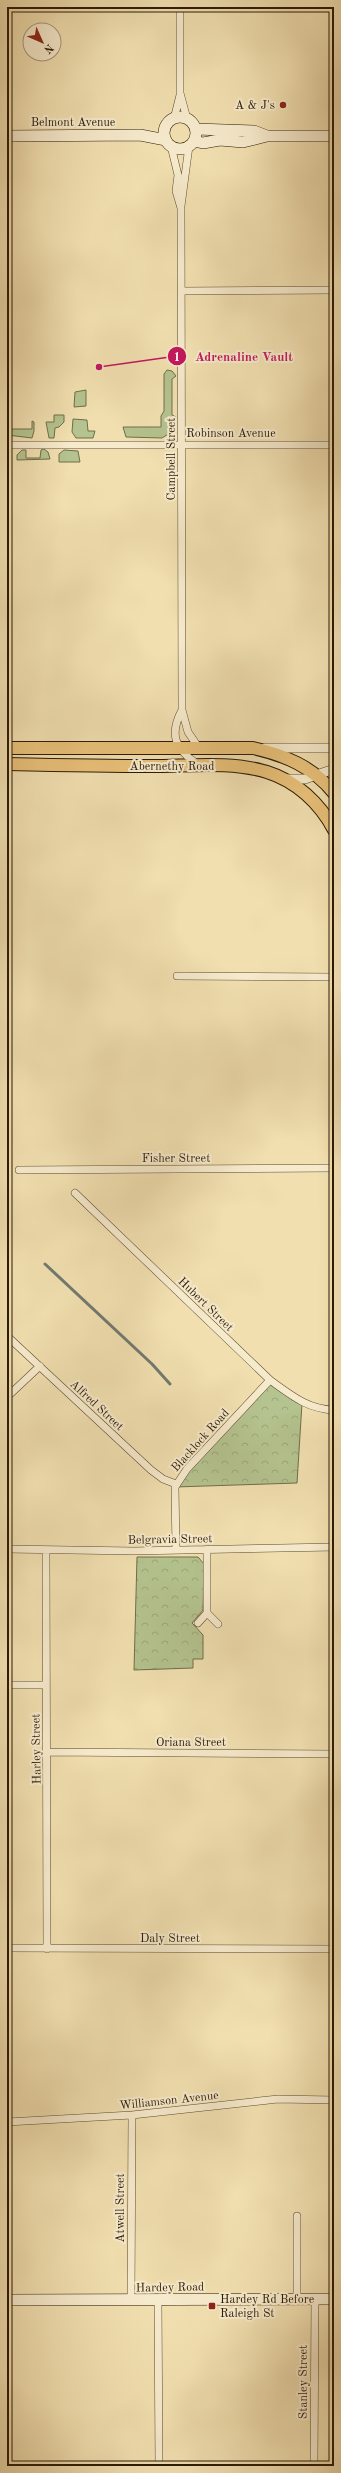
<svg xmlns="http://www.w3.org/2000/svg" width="341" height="2473" viewBox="0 0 341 2473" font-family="'Old Standard TT',serif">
	<defs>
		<pattern id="park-crowns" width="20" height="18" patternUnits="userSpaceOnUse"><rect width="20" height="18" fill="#b4c38f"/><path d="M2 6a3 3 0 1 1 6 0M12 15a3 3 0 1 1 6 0" fill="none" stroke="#9ba77a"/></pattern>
	</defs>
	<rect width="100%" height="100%" fill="#f1dfb0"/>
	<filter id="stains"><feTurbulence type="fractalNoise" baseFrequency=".005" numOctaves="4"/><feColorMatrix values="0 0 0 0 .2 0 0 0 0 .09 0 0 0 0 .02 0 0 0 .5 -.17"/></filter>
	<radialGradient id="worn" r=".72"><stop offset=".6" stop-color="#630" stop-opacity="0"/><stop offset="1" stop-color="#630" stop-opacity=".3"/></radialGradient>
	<!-- grass -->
	<path fill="#b4c38f" stroke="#706e4a" d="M167 370 172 371 176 376 172 379V415L176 417 173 431 162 438 126 437 123 427H161V416L164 411V374Z
		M86 390V406L74 407 75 392Z
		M54 415H64V422L59 427 55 428 54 438H49L46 422H54Z
		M73 419 87 420 88 431H95L93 438H76L72 432Z
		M32 421 34 422V431L32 438 7 435V429H32Z
		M44 449 48 452 50 459 17 460V455L22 450H26V458H40L41 450Z
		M64 450 78 451 80 462H59V454Z"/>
	<!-- park -->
	<path fill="url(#park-crowns)" stroke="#706e4a" d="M270 1380 302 1403 297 1483 175 1487Z
		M137 1557H198L204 1564 203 1610 192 1623 203 1635V1659H193V1668L134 1670Z"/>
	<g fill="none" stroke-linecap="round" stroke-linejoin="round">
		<!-- stream -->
		<path stroke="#717a70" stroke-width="3" d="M45 1264 152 1364 170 1384"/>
		<defs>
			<path id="minor" d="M180 7V93L187 119
				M174 119 180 95
				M171 146 178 175 176 191 181 208 182 710 188 732 199 748
				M181 206 189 146
				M182 291 334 290
				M7 445H334
				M182 710C169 734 175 749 196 763
				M177 976 334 977
				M19 1170 334 1168
				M75 1193 270 1380C291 1395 307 1409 334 1410
				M7 1336 151 1470 163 1479 176 1484
				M7 1397 40 1366
				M7 1549 134 1551 334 1547
				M207 1549V1613L218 1624
				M46 1550 47 1949
				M176 1550 175 1487 187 1469 270 1380
				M198 1623 207 1613
				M7 1685H46
				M47 1752 334 1754
				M7 1948 334 1949
				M7 2122 132 2115 278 2099 334 2100
				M297 2298V2216
				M131 2300 132 2115
				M158 2300 159 2466
				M314 2466 315 2299"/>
			<path id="tertiary" d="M265 748H334
				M285 779H305L334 769"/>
			<path id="secondary" d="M164 133a16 16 0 1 1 32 0a16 16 0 1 1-32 0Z
				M196 129 254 131 267 136
				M7 136 140 135 166 140
				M194 141 203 143 220 140 243 142 267 136H334
				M7 2300 334 2299"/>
			<path id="primary" d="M7 748H253C285 755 313 767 334 793
				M7 764C55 765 104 766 152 766 190 766 231 761 267 772 296 781 320 803 334 830"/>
		</defs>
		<!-- minor casing -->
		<use href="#minor" stroke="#5c4b30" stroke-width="8"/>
		<!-- tertiary casing -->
		<use href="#tertiary" stroke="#5c4b30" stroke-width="10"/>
		<!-- secondary casing -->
		<use href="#secondary" stroke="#2b1a05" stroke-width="12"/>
		<!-- primary casing -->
		<use href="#primary" stroke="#2b1a05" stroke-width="14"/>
		<!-- minor -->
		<use href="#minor" stroke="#f6eacc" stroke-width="7"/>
		<!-- tertiary -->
		<use href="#tertiary" stroke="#f6eacc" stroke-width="9"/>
		<!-- secondary -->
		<use href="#secondary" stroke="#f6eacc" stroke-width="11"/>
		<!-- primary -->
		<use href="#primary" stroke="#e8c078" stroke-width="12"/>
	</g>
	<!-- markers -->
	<g fill="#8f2418" stroke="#f6eacc" stroke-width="1.5">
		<circle cx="283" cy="105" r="4"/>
		<rect x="208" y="2302" width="8" height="8" rx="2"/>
	</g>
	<g text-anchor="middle" stroke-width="4" stroke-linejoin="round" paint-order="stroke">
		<!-- poi labels -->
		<g font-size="12" fill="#2b1a05" stroke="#f6eacc" text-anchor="end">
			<text x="275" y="109">A &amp; J's</text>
			<text x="220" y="2303" text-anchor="start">Hardey Rd Before<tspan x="220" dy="14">Raleigh St</tspan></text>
		</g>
		<!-- street labels -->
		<g font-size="12" fill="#2b1a05" stroke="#f6eacc">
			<text x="73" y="126">Belmont Avenue</text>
			<text x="231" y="437">Robinson Avenue</text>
			<text transform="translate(171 459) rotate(-90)" y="4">Campbell Street</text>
			<text x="172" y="770">Abernethy Road</text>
			<text x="176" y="1162">Fisher Street</text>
			<text transform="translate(206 1304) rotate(44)" y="4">Hubert Street</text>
			<text transform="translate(97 1405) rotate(43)" y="4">Alfred Street</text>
			<text transform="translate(200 1440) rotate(-48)" y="4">Blacklock Road</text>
			<text transform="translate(170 1539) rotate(-1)" y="4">Belgravia Street</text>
			<text x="191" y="1746">Oriana Street</text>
			<text transform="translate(36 1749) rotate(-91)" y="4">Harley Street</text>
			<text x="170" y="1942">Daly Street</text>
			<text transform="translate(169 2100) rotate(-6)" y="4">Williamson Avenue</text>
			<text transform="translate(120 2208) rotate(-90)" y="4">Atwell Street</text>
			<text transform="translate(170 2287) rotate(-1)" y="4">Hardey Road</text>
			<text transform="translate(303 2382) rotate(-90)" y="4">Stanley Street</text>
		</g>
	</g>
	<!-- callouts -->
	<path fill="none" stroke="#c2185b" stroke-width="1.5" d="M99 367L177 356"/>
	<g fill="#c2185b" stroke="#f6eacc" stroke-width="1.5">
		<circle cx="99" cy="367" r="4"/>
		<circle cx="177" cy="356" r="10"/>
	</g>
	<g font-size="12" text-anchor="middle" font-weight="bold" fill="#fff">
		<text x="177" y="361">1</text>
	</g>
	<g font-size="13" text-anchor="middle" font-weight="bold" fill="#c2185b" stroke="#f6eacc" stroke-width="4" stroke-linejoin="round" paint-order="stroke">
		<text x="244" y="361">Adrenaline Vault</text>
	</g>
	<!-- margin -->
	<rect width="341" height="2473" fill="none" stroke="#f1dfb0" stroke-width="24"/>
	<rect x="8" y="8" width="325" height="2457" fill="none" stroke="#2b1a05" stroke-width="2"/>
	<rect x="12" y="12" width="317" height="2449" fill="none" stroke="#2b1a05"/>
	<!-- north arrow -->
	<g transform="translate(42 42) rotate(135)"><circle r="19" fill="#f6eacc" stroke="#a5977c"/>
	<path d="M0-3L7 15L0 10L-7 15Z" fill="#8f2418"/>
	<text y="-6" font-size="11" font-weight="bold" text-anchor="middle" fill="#2b1a05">N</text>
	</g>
	<rect width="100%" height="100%" filter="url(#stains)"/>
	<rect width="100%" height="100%" fill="url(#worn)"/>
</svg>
